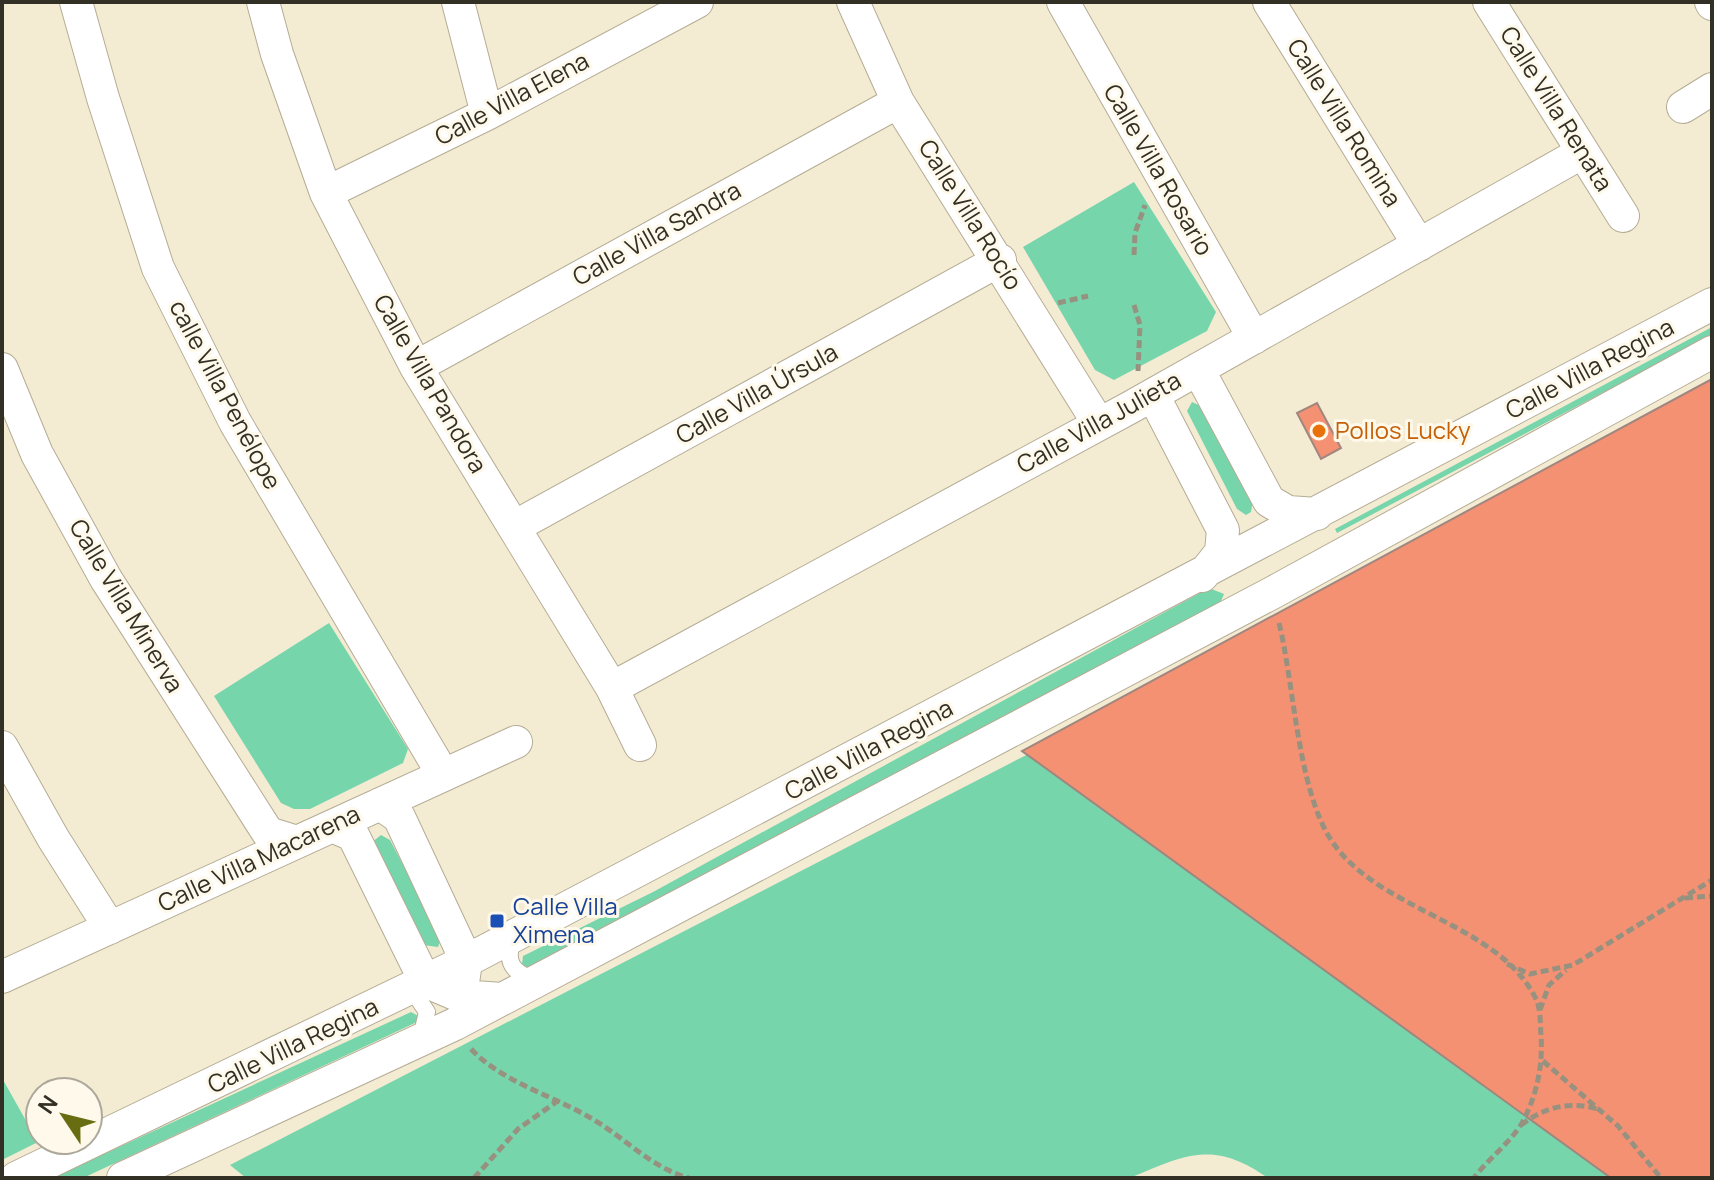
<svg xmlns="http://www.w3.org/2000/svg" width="1714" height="1180" viewBox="0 0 1714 1180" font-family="Manrope,sans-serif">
	<rect width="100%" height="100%" fill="#f4ebd3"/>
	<!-- green -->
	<path fill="#77d5ab" d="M1134 182 1216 312 1207 331 1114 380 1095 370 1023 247Z
		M1712 327V335L1337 533 1335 529Z
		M1192 402 1203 407 1253 500 1251 512 1246 515 1237 509 1187 411Z
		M1209 588 1224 594 1219 606 856 794 530 970 522 964 523 956 653 892Z
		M329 623 408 749 403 763 310 809H294L281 803 214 696Z
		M1040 748 1712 1178H1268C1214 1140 1186 1154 1130 1178H246L230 1165Z
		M381 835 390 840 441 938 438 947 423 945 371 843Z
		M411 1012 420 1017 417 1022 83 1178H52Z
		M2 1078 38 1142 2 1160Z"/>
	<!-- building -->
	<path fill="#f59173" stroke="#a0867e" stroke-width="2" d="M1712 379V1178H1611L1022 751Z
		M1317 403 1341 448 1321 459 1297 413Z"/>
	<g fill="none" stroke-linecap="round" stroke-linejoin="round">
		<defs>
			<path id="lane" d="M514 939C504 960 512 974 535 979
				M401 995 417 997 427 1012 423 1029 416 1039"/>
			<path id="street" d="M76 2 103 98 158 268 235 422 435 761
				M263 2 277 54 326 193 416 367 612 688 640 745
				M458 2 487 114
				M853 2 898 102 1099 424
				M1063 2 1254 338
				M1269 2 1419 245
				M1489 2 1623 216
				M1711 2 1712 4
				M1683 107 1712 89
				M326 193 487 114 697 2
				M416 367 898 102
				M2 369 37 454 106 579 268 833 297 842
				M1198 369 1269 501 1288 512 1317 514
				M1153 395 1223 530 1221 552 1202 576
				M514 527 1000 260
				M612 688 1131 407 1583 152
				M2 747 53 838 110 928
				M380 804 399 817 459 945 466 961 463 983
				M332 826 353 835 425 981 460 996 502 999
				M2 977 516 742
				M16 1178 466 961 1712 304
				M123 1178 455 1024 1272 593 1712 352"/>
		</defs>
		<!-- lane casing -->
		<use href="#lane" stroke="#b5ac95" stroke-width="18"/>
		<!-- street casing -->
		<use href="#street" stroke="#b5ac95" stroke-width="34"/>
		<!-- path -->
		<path stroke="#979180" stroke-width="5" stroke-dasharray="8 4" stroke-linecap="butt" d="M1134 255 1135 233 1145 205
			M1058 303 1088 296
			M1134 305 1140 325 1138 371
			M1279 623C1294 684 1297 781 1328 835 1372 911 1497 920 1536 999 1541 1010 1540 1024 1541 1035 1543 1066 1537 1095 1522 1123 1510 1143 1488 1159 1474 1178
			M1685 898 1712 896
			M1507 964 1530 974 1573 965 1712 880
			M1540 1010 1549 985 1566 970
			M471 1049C503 1083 555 1096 594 1120 626 1139 652 1168 689 1178
			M1543 1061 1618 1126 1661 1178
			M1521 1125C1545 1107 1568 1101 1598 1109
			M474 1178 518 1129 559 1100"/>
		<!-- lane -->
		<use href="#lane" stroke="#fff" stroke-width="16"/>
		<!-- street -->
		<use href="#street" stroke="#fff" stroke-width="32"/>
	</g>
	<!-- markers -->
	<circle fill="#e8710a" stroke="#fef9ea" stroke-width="3" cx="1319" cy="431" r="8"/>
	<rect fill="#1a4fb4" stroke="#fef9ea" stroke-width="3" x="489" y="913" width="16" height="16" rx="4"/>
	<g text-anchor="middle" stroke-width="6" stroke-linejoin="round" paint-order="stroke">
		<!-- street labels -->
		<g font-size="24" fill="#322f25" stroke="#fef9ea">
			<text transform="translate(512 99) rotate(-28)" y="8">Calle Villa Elena</text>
			<text transform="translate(1556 109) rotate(58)" y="8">Calle Villa Renata</text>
			<text transform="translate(1344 123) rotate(58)" y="8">Calle Villa Romina</text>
			<text transform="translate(1158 170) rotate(60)" y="8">Calle Villa Rosario</text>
			<text transform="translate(970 215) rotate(58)" y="8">Calle Villa Rocío</text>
			<text transform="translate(657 234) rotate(-29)" y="8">Calle Villa Sandra</text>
			<text transform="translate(1590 369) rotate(-28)" y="8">Calle Villa Regina</text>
			<text transform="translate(430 384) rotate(60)" y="8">Calle Villa Pandora</text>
			<text transform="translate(757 394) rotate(-29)" y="8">Calle Villa Úrsula</text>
			<text transform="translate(225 395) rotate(62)" y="8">calle Villa Penélope</text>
			<text transform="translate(1099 423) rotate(-29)" y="8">Calle Villa Julieta</text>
			<text transform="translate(126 606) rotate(59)" y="8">Calle Villa Minerva</text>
			<text transform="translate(869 750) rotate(-28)" y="8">Calle Villa Regina</text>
			<text transform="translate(259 859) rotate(-25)" y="8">Calle Villa Macarena</text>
			<text transform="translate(293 1046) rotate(-26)" y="8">Calle Villa Regina</text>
		</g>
		<!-- food labels -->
		<g font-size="24" fill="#c56008" stroke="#fef9ea" text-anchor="start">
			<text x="1335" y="439">Pollos Lucky</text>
		</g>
		<!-- transit labels -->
		<g font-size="24" fill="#164399" stroke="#fef9ea" text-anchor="start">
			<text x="513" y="915">Calle Villa<tspan x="513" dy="28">Ximena</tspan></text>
		</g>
	</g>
	<!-- border -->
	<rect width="1714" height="1180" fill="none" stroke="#322f25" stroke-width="8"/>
	<!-- north arrow -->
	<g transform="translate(64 1116) rotate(305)"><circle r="38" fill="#fef9ea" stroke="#aca89b" stroke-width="2"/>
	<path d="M0-6L14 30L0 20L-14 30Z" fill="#686d11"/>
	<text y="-12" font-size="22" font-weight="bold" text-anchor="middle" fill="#322f25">N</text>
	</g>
</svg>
